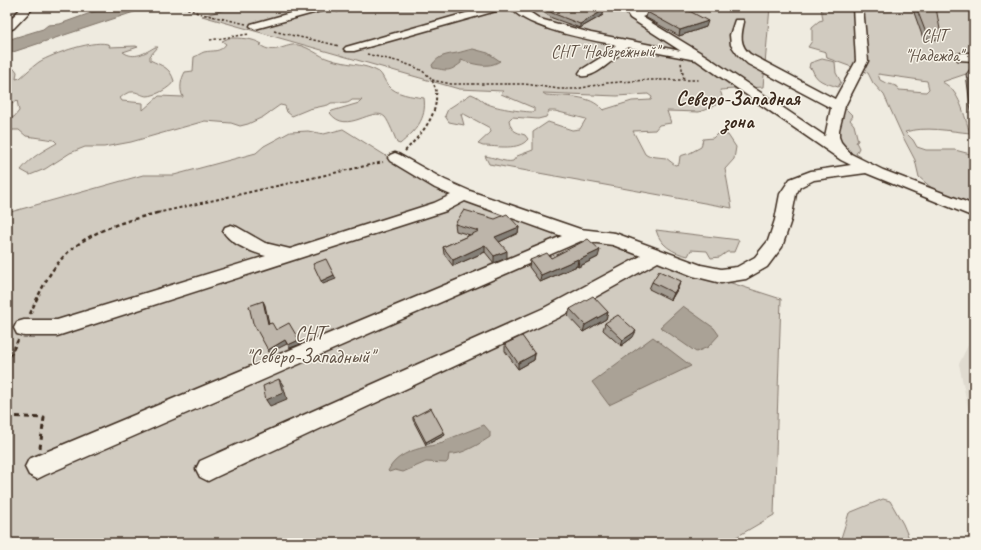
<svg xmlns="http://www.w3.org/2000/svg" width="981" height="550" viewBox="0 0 981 550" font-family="Caveat,sans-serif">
	<rect width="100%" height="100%" fill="#efebe0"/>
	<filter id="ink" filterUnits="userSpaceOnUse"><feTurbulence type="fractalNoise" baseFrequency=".025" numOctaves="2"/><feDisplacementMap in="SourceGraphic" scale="8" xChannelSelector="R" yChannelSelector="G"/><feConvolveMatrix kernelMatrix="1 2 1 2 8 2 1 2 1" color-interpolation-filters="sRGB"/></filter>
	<g filter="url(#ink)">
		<!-- built -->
		<path fill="#e0dbd0" d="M974 333V437L959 364Z"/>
		<!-- green -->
		<path fill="#d1cbc0" stroke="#867a6f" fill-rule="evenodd" d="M235 7H770L763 87 720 90 722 96 715 106 699 112 667 111 671 123 659 125 655 130 633 131 645 154 648 156 666 158 675 165 679 164 680 156 690 153 701 147 703 139 713 138 717 134 728 135 736 147 734 159 725 169 732 208 489 164 485 156C494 157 505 163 513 161L517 156 533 150V132L548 122 572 130 580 129 586 119 555 111H549L546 117 538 119 512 117 509 120C511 131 515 132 525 135L528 139C519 151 497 146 483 146L478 144 491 132 490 128 464 114H461L464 125 449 122 445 116 448 109 471 94C477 96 480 99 484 102 492 108 524 112 534 112V108L501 94 503 91 459 89 202 16ZM543 93 617 96 648 94 652 97 651 100 632 101 603 110C590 94 565 97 546 95Z
			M821 7H974V69L966 74 942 82C960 90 964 116 970 133 950 131 925 126 905 132L913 140 917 147 926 150H955L974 155V205L934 190 919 177 915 160 903 137 884 95 873 83 868 73 827 58 826 52 808 47 812 41V27L819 21 823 20ZM878 74 927 81 929 89 926 92 899 90 898 87C892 84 886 84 880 80Z
			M229 38C240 38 252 38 262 44L260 45C275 56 285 43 298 45 309 47 319 56 329 59 345 65 364 63 379 72 383 75 384 81 388 85 396 95 412 96 424 98 427 120 415 131 400 144L397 143C395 137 389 122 385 117 372 105 347 136 330 113L332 111 359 103 362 100H352C346 106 339 102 331 103L328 105 309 109 292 116 287 112 285 106 280 105 263 117 248 124 240 126 231 123 205 121 131 142 104 147H85L70 153 45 169 30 175 21 170C31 157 43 151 57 143L54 140 26 136 19 130H13L7 133V118L14 117 19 111 17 100 7 108V72L15 69 17 72 16 79 20 78C26 73 32 67 39 62 52 54 97 38 110 45L109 47 136 46 138 47 123 52C134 60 145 53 155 47H158L150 56V60C162 66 170 67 174 81 170 88 155 96 147 96 142 96 137 91 132 92 127 92 124 95 120 98L122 101 143 103V110L159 96 183 97C179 89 181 79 185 72L193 71 194 57C197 56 201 53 204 52 213 50 220 53 226 44L222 41Z
			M822 59 835 62 836 73 841 82 838 87C826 83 816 82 812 69L809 68 810 63Z
			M846 109 853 116 850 120 854 125 858 141 856 142 859 148 856 154 861 157 860 159 853 157 838 141 840 138 837 133 840 110Z
			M343 129 439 189 781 299 774 515 726 543H13L7 539V213L143 175H174L256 153 264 146 290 132 308 131 324 134Z
			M656 230 739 240 734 252H727L720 257 711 258 707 251 691 250 688 256C673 253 660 245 656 230Z
			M883 499 890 501 903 524 911 543H842L841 538 849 513Z"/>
		<!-- water -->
		<path fill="#aaa296" stroke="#7e7266" d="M107 7H149L7 54V40L43 29 48 25 60 24Z
			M473 49 488 53 500 61C488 69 473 64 461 60V63C448 73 447 70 433 68L432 65C439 55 446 55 457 53 462 52 467 50 473 49Z
			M683 306 714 328 719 335 708 347 696 352 660 327Z
			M653 337 691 366 609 405 592 382Z
			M484 425 490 432V437C481 443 460 456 449 454L448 461 446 463 426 462 403 472 395 470 389 472 388 471C398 450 423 448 443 443L446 440Z"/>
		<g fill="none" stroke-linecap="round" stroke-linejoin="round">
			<defs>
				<path id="minor" d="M22 7H34L14 28 7 31V23Z
					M312 7H329L328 9 255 29 250 26 251 24Z
					M487 7H504L503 9 354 51H346L344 49 346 47Z
					M510 7H522L540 19 591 33 681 51 630 18 623 7H633L636 11 648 7H663L662 9 642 17 706 56 825 136 831 108 748 64 738 55 731 45 730 35 735 20H743L744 22C741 35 739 45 750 54L835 99 856 61 853 7H863L868 61 845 106 839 130V137L841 142 851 154 883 170 974 205V217L866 173 814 180 800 187 796 194 791 220 782 247 767 267 746 279 721 283 693 276 658 262 558 318 216 477 208 481 200 477 196 469 200 461 544 308 641 256 613 245 581 241 45 475 37 479 29 475 25 467 29 459 562 236 465 201 446 211 57 336H24L17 334 14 328 17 322 24 320H57L266 256C252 252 230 244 223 231L225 227 231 225 237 227 265 243 290 249 434 203 451 195 435 188 390 161 388 158 390 155 395 153 400 155 445 180 470 191 580 229 615 233 701 265 721 269 737 267 755 257 768 241 775 220 780 194 790 179 811 171 851 165 841 160 696 60 627 47C617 56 595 79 581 76L579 73 581 70 605 55 616 45C588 39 527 29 510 7Z
					M962 53H974V61L958 60 956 57 958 54Z"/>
			</defs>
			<!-- minor casing -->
			<use href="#minor" stroke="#3b2a1e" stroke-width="3"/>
			<!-- path-far3 -->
			<path stroke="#3b2a1e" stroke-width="1.5" stroke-dasharray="2.5 2" stroke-linecap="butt" d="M183 7 198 13 246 24
				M274 31C296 37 317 40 339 46
				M210 40 249 34
				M367 54C384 59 418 63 429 77 434 82 435 88 437 94
				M681 63 684 80
				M432 80 451 84H525L559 89H576L607 83 647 80H700"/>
			<!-- path-far2 -->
			<path stroke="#3b2a1e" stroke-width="2" stroke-dasharray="3 2.5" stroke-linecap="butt" d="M405 151C420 135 438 117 436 93
				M157 213 383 162"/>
			<!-- path-far1 -->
			<path stroke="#3b2a1e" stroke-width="2.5" stroke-dasharray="4 3" stroke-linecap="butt" d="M30 314C38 296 46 278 58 263 83 232 124 221 161 212
				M7 362 18 340"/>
			<!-- path -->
			<path stroke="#3b2a1e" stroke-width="3" stroke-dasharray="5 4" stroke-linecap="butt" d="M7 363 8 361
				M7 416 44 418 40 448"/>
			<!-- minor -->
			<use href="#minor" fill="#f7f3e8" fill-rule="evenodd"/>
		</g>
		<!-- wall -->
		<path fill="#a39c92" stroke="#3b2a1e" d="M331 7H353L337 12Z
			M538 7H596L603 15 580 28 552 18 537 8Z
			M659 7H688L684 8 706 27 679 36 645 17 647 12Z
			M912 7H932L941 35 938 40 923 38Z
			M974 64V112H971L966 74Z
			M455 224 519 227 518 233 499 242 507 258 494 263 485 252 453 266 444 254 443 247 470 235 456 231Z
			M598 257 578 267 577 266 540 282 529 267 530 260 551 258Z
			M652 282 678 288 671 300 649 289Z
			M570 309 608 312 606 319 583 332 568 316Z
			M605 323 633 337 621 346 603 330Z
			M505 344 535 354 534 360 518 369 505 351Z
			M413 417 445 435 426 445 413 420Z"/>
		<!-- shaded-wall -->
		<path fill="#847f77" stroke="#3b2a1e" d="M336 7H353L337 12Z
			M364 7H372L364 9Z
			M604 10 603 15 580 28V24Z
			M708 21 706 27 679 36 680 30Z
			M519 227 518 233 495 244V237Z
			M485 245V252L453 266V260Z
			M600 250 598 257 578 267 579 260Z
			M507 251V258L494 263V256Z
			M578 259 577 266 540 282 541 275Z
			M334 275 336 279 323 284 321 281Z
			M681 281 678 288 671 300 674 293Z
			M263 301 265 305 270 328 268 324Z
			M608 312 606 319 583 332 585 325Z
			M636 331 633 337 621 346 623 340Z
			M285 340 287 344 269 353 268 350Z
			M299 340 301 344 290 348 288 345Z
			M535 354 534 360 518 369V363Z
			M279 379 283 385 287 399 270 406 266 400Z
			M444 432 445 435 426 445V442Z"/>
		<!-- building -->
		<path fill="#bdb5aa" stroke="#3b2a1e" d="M543 7H596L604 10 580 24 552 13Z
			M659 7H682L708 21 680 30 647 12Z
			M916 7H932L936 8 941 35 926 33Z
			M464 210 495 219 507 214 519 227 495 237 507 251 494 256 485 245 453 260 443 247 479 231 455 224Z
			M588 239 600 250 579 260 578 259 541 275 530 260 547 253 551 258Z
			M326 259 334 275 321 281 313 264Z
			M659 271 681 281 674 293 652 282Z
			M593 296 608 312 585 325 570 309Z
			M263 301 268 324 272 323 276 330 289 323 299 340 288 345 285 340 268 350 253 323 249 306Z
			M618 315 636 331 623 340 605 323Z
			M522 336 535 354 518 363 505 344Z
			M279 379 283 393 266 400 263 386Z
			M431 408 444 432 426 442 413 417Z"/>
	</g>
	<g text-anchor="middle" stroke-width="3" stroke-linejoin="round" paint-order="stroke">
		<!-- far-park labels -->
		<g font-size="17" fill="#605246" stroke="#f7f3e8">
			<text x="934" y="41">СНТ<tspan x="934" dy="20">"Надежда"</tspan></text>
			<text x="605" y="57">СНТ "Набережный"</text>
		</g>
		<!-- far-district labels -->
		<g font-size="20" font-weight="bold" fill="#3b2a1e" stroke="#f7f3e8">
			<text x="738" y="105">Северо-Западная<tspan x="738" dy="23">зона</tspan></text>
		</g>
		<!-- park labels -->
		<g font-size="20" fill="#605246" stroke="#f7f3e8">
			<text x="310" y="340">СНТ<tspan x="310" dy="23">"Северо-Западный"</tspan></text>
		</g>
	</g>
	<!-- margin -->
	<rect width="981" height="550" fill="none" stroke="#f7f3e8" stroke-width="24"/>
	<rect x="12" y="12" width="957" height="526" fill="none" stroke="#3b2a1e" stroke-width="1.5" filter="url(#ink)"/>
</svg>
